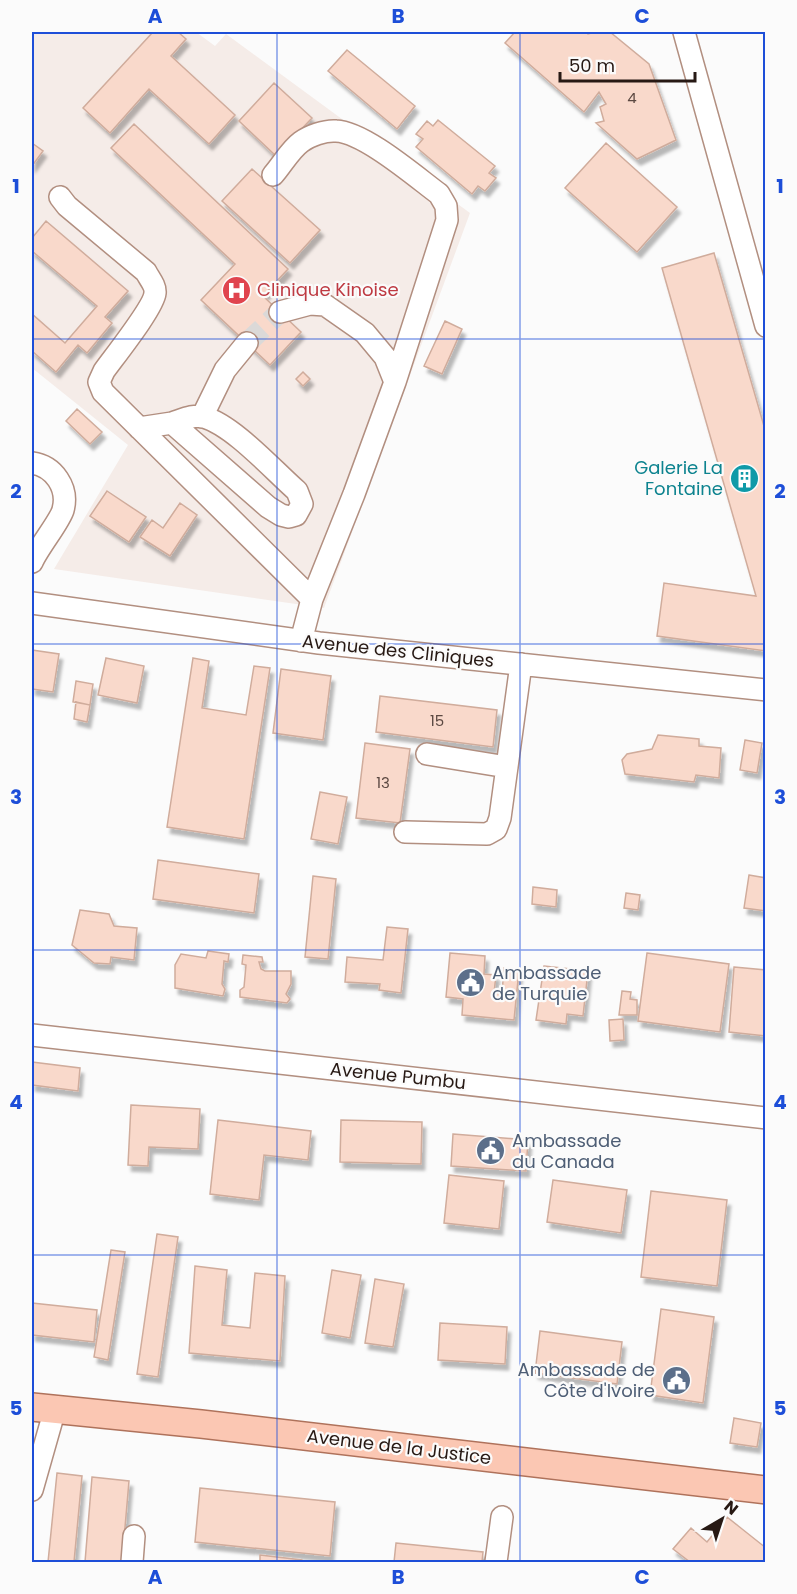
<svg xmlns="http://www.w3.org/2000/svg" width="797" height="1594" viewBox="0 0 797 1594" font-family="Poppins,sans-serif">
	<defs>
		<filter id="shadow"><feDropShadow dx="3.5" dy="6" stdDeviation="1.5" flood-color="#0004"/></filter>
	</defs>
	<rect width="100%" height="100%" fill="#fbfbfb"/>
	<!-- built -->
	<path fill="#f5ece8" d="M32 32H196L215 46 226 34 470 213 324 608 54 569 128 445 32 368Z"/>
	<!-- building -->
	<path fill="#f9d9cb" stroke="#d0ac9c" stroke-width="1.5" filter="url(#shadow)" d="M153 32H178L186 39 171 56 235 115 209 144 149 89 110 133 83 108Z
		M515 32H585L588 34 595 32H610L649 64 676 140 637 159 596 123 604 121 600 107 606 104 599 92 584 112 505 43Z
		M347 50 415 106 397 129 328 71Z
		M274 83 312 118 276 156 239 121Z
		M438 120 495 166 489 173 496 178 485 191 478 186 472 194 416 147 423 139 416 134 427 121 433 126Z
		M134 124 288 269 263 296 301 332 270 365 201 300 235 264 111 148Z
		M32 143 43 151 32 166Z
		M606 143 677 207 637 252 565 188Z
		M252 169 320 230 290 263 222 201Z
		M46 221 128 291 105 317 112 323 87 353 78 345 56 372 32 351V314L65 343 97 306 32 251V238Z
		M714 253 766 433V651L657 636 664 583 756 596 662 268Z
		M445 321 462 329 442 374 424 366Z
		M303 372 310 379 303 386 296 379Z
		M77 409 102 432 90 444 66 421Z
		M107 491 146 517 129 542 90 516Z
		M180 503 197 515 170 556 140 537 152 520 163 528Z
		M32 650 59 654 53 692 32 689Z
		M106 658 144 666 137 703 98 695Z
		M193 658 209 661 202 708 246 715 254 666 270 668 244 839 167 827Z
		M281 669 331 676 323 740 273 733Z
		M76 681 93 684 90 705 73 702Z
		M380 696 497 710 493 747 376 732Z
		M76 702 90 705 87 722 74 719Z
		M658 735 699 739V746L721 748 719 778 696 775 694 782 625 774 622 760 627 754 652 749Z
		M745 740 762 743 757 773 740 770Z
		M365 743 410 749 400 823 356 818Z
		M320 792 347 797 338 844 311 839Z
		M158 860 259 874 254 913 153 899Z
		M749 875 766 878V911L744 908Z
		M313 876 336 879 328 959 305 957Z
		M533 887 557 890 556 907 532 904Z
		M626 893 640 895 638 910 624 908Z
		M80 910 109 914 114 926 137 928 134 960 111 957 110 964 94 963 72 945Z
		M387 927 408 929 401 993 379 990 380 984 345 982 347 957 383 960Z
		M208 951 229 954 228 962 224 961 222 984 225 989 223 996 175 988V965L181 954 206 958Z
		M450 953 485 956 484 974 496 975 494 993 502 994 504 968 519 970 514 1020 462 1015 463 999 446 997Z
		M647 953 729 964 720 1032 638 1021Z
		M243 955 262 957 263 962H259L261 969 265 971H291V984L286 994 290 999 287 1003 240 997V990L244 987 246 965 242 964Z
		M544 966 588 971 583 1016 567 1014 566 1024 536 1020Z
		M734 967 766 970V1036L729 1032Z
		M622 991 631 992 630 999 637 1000V1015H619Z
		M623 1019 624 1040 610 1041 609 1020Z
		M32 1062 80 1068 78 1091 32 1085Z
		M131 1105 200 1109 198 1149 149 1147 148 1166 128 1165Z
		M218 1120 311 1131 308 1160 264 1155 259 1200 210 1194Z
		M341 1120 422 1122 421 1164 340 1162Z
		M453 1134 528 1140 526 1171 451 1166Z
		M449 1175 504 1181 499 1229 444 1223Z
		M553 1180 627 1190 621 1233 547 1222Z
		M651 1191 727 1200 717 1286 641 1277Z
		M157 1234 178 1237 158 1377 137 1374Z
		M111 1250 125 1252 108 1360 94 1357Z
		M195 1266 227 1270 222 1325 250 1328 255 1273 285 1276 280 1361 189 1353Z
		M332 1270 361 1275 350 1338 322 1333Z
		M375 1279 404 1284 393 1347 365 1343Z
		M32 1303 97 1310 94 1342 32 1335Z
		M661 1309 714 1317 703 1403 650 1395Z
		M440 1323 507 1327 505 1364 438 1360Z
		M540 1331 622 1342 617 1384 535 1373Z
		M734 1418 761 1423 757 1447 730 1443Z
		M57 1473 82 1476 74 1562H48Z
		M92 1477 129 1481 122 1562H85Z
		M200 1488 335 1502 330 1556 195 1542Z
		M727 1517 766 1548V1562H690L673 1549 691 1528 707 1542Z
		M396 1543 483 1552 482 1562H394Z
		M260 1555 302 1560V1562H260Z"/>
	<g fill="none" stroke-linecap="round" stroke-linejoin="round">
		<!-- minor-tunnel -->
		<path stroke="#dbd9d8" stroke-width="21" stroke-dasharray="21 10" stroke-linecap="butt" d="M247 343 280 312"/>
		<defs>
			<path id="minor" d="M684 32 766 326
				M273 175C282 165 290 150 301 142 309 136 325 130 336 131 364 132 416 177 439 194L446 206 447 220 395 382
				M60 197 67 206 146 272C149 278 156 286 155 293 154 307 114 357 104 371L99 382 103 392 312 599
				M280 312 310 304 325 305 365 333 385 357 395 382 354 494 312 599 301 641
				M202 417 225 370 247 343
				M139 428 172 423 268 507 281 515 289 517 296 515 302 504 297 491C273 470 234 426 204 417 193 414 182 420 172 423
				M32 463C54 466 69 488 63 510 60 521 38 548 32 562
				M32 603 319 643 766 690
				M427 754 507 767
				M405 832 487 834 496 829 500 818 521 664
				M32 1035 766 1118
				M32 1490 55 1409
				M132 1562 134 1536
				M496 1562 502 1517"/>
			<path id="major" d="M32 1407 201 1424 766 1490"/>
		</defs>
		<!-- minor casing -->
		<use href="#minor" stroke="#b28f80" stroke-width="24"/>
		<!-- major casing -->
		<use href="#major" stroke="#af725b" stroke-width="30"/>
		<!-- minor -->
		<use href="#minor" stroke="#fff" stroke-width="21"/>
		<!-- major -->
		<use href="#major" stroke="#fbc7b3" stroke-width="27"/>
	</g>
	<!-- grid -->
	<path fill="none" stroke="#1d4ed8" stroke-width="1.5" stroke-opacity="0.55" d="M277 32V1562M520 32V1562M32 339H766M32 644H766M32 950H766M32 1255H766"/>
	<!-- icons -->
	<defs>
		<symbol id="hospital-disc" viewBox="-11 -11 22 22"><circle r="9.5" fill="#e0444e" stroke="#fbfbfb"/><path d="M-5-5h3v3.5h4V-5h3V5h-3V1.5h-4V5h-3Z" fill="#fff"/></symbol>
		<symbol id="building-disc" viewBox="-11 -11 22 22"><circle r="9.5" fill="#0f9aa8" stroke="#fbfbfb"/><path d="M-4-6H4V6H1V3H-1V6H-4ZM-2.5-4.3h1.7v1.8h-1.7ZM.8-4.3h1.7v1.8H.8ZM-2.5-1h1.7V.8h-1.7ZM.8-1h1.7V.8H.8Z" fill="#fff"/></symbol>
		<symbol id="civic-disc" viewBox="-11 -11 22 22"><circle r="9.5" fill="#5c6f8a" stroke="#fbfbfb"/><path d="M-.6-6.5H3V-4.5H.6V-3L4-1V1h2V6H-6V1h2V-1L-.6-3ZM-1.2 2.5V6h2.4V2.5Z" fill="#fff"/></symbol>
	</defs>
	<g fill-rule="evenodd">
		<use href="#hospital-disc" x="220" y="274" width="33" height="33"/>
		<use href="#building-disc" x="728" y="462" width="33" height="33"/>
		<use href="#civic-disc" x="454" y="966" width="33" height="33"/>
		<use href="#civic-disc" x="474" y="1134" width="33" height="33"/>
		<use href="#civic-disc" x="660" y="1364" width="33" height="33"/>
	</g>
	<g text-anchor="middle" stroke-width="4.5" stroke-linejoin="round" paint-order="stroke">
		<!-- number labels -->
		<g font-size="15" fill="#5c4942">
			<text x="632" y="103">4</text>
			<text x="437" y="726">15</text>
			<text x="383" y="788">13</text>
		</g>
		<!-- health labels -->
		<g font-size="18" fill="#be3a42" stroke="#fbfbfb" text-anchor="start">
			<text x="257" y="296">Clinique Kinoise</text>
		</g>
		<!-- culture labels -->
		<g font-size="18" fill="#0d838f" stroke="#fbfbfb" text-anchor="end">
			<text x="723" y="474">Galerie La<tspan x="723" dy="21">Fontaine</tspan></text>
		</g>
		<!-- street labels -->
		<g font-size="18" fill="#271914" stroke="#fbfbfb">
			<text transform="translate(398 651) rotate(6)" y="6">Avenue des Cliniques</text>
			<text transform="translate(398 1076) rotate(6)" y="6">Avenue Pumbu</text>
			<text transform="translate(399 1447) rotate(7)" y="6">Avenue de la Justice</text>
		</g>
		<!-- service labels -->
		<g font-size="18" fill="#4e5e75" stroke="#fbfbfb" text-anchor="start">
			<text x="492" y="979">Ambassade<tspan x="492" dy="21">de Turquie</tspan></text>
			<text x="512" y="1147">Ambassade<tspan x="512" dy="21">du Canada</tspan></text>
			<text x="655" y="1376" text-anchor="end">Ambassade de<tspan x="655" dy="21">Côte d'Ivoire</tspan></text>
		</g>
	</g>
	<!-- border -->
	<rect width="797" height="1594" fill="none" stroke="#fbfbfb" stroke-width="66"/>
	<!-- north arrow -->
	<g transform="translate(722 1519) rotate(39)" stroke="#fbfbfb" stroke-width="4.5" paint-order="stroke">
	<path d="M0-4.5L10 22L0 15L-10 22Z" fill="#271914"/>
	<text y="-9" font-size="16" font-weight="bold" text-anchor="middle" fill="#271914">N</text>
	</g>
	<!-- scale -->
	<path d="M560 72v9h135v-9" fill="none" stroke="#271914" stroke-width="3"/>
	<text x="569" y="72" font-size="18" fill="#271914" stroke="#fbfbfb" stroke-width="4.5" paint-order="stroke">50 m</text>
	<rect x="33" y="33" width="731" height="1528" fill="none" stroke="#1d4ed8" stroke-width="2"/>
	<g font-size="20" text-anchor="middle" font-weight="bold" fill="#1d4ed8">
		<text x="155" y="23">A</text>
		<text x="398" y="23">B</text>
		<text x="642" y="23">C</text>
		<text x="16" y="193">1</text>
		<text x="780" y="193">1</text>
		<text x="16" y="498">2</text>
		<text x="780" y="498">2</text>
		<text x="16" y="804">3</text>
		<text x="780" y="804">3</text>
		<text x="16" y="1109">4</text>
		<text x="780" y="1109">4</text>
		<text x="16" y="1415">5</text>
		<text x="780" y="1415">5</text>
		<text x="155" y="1584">A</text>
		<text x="398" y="1584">B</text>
		<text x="642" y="1584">C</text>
	</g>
</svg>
